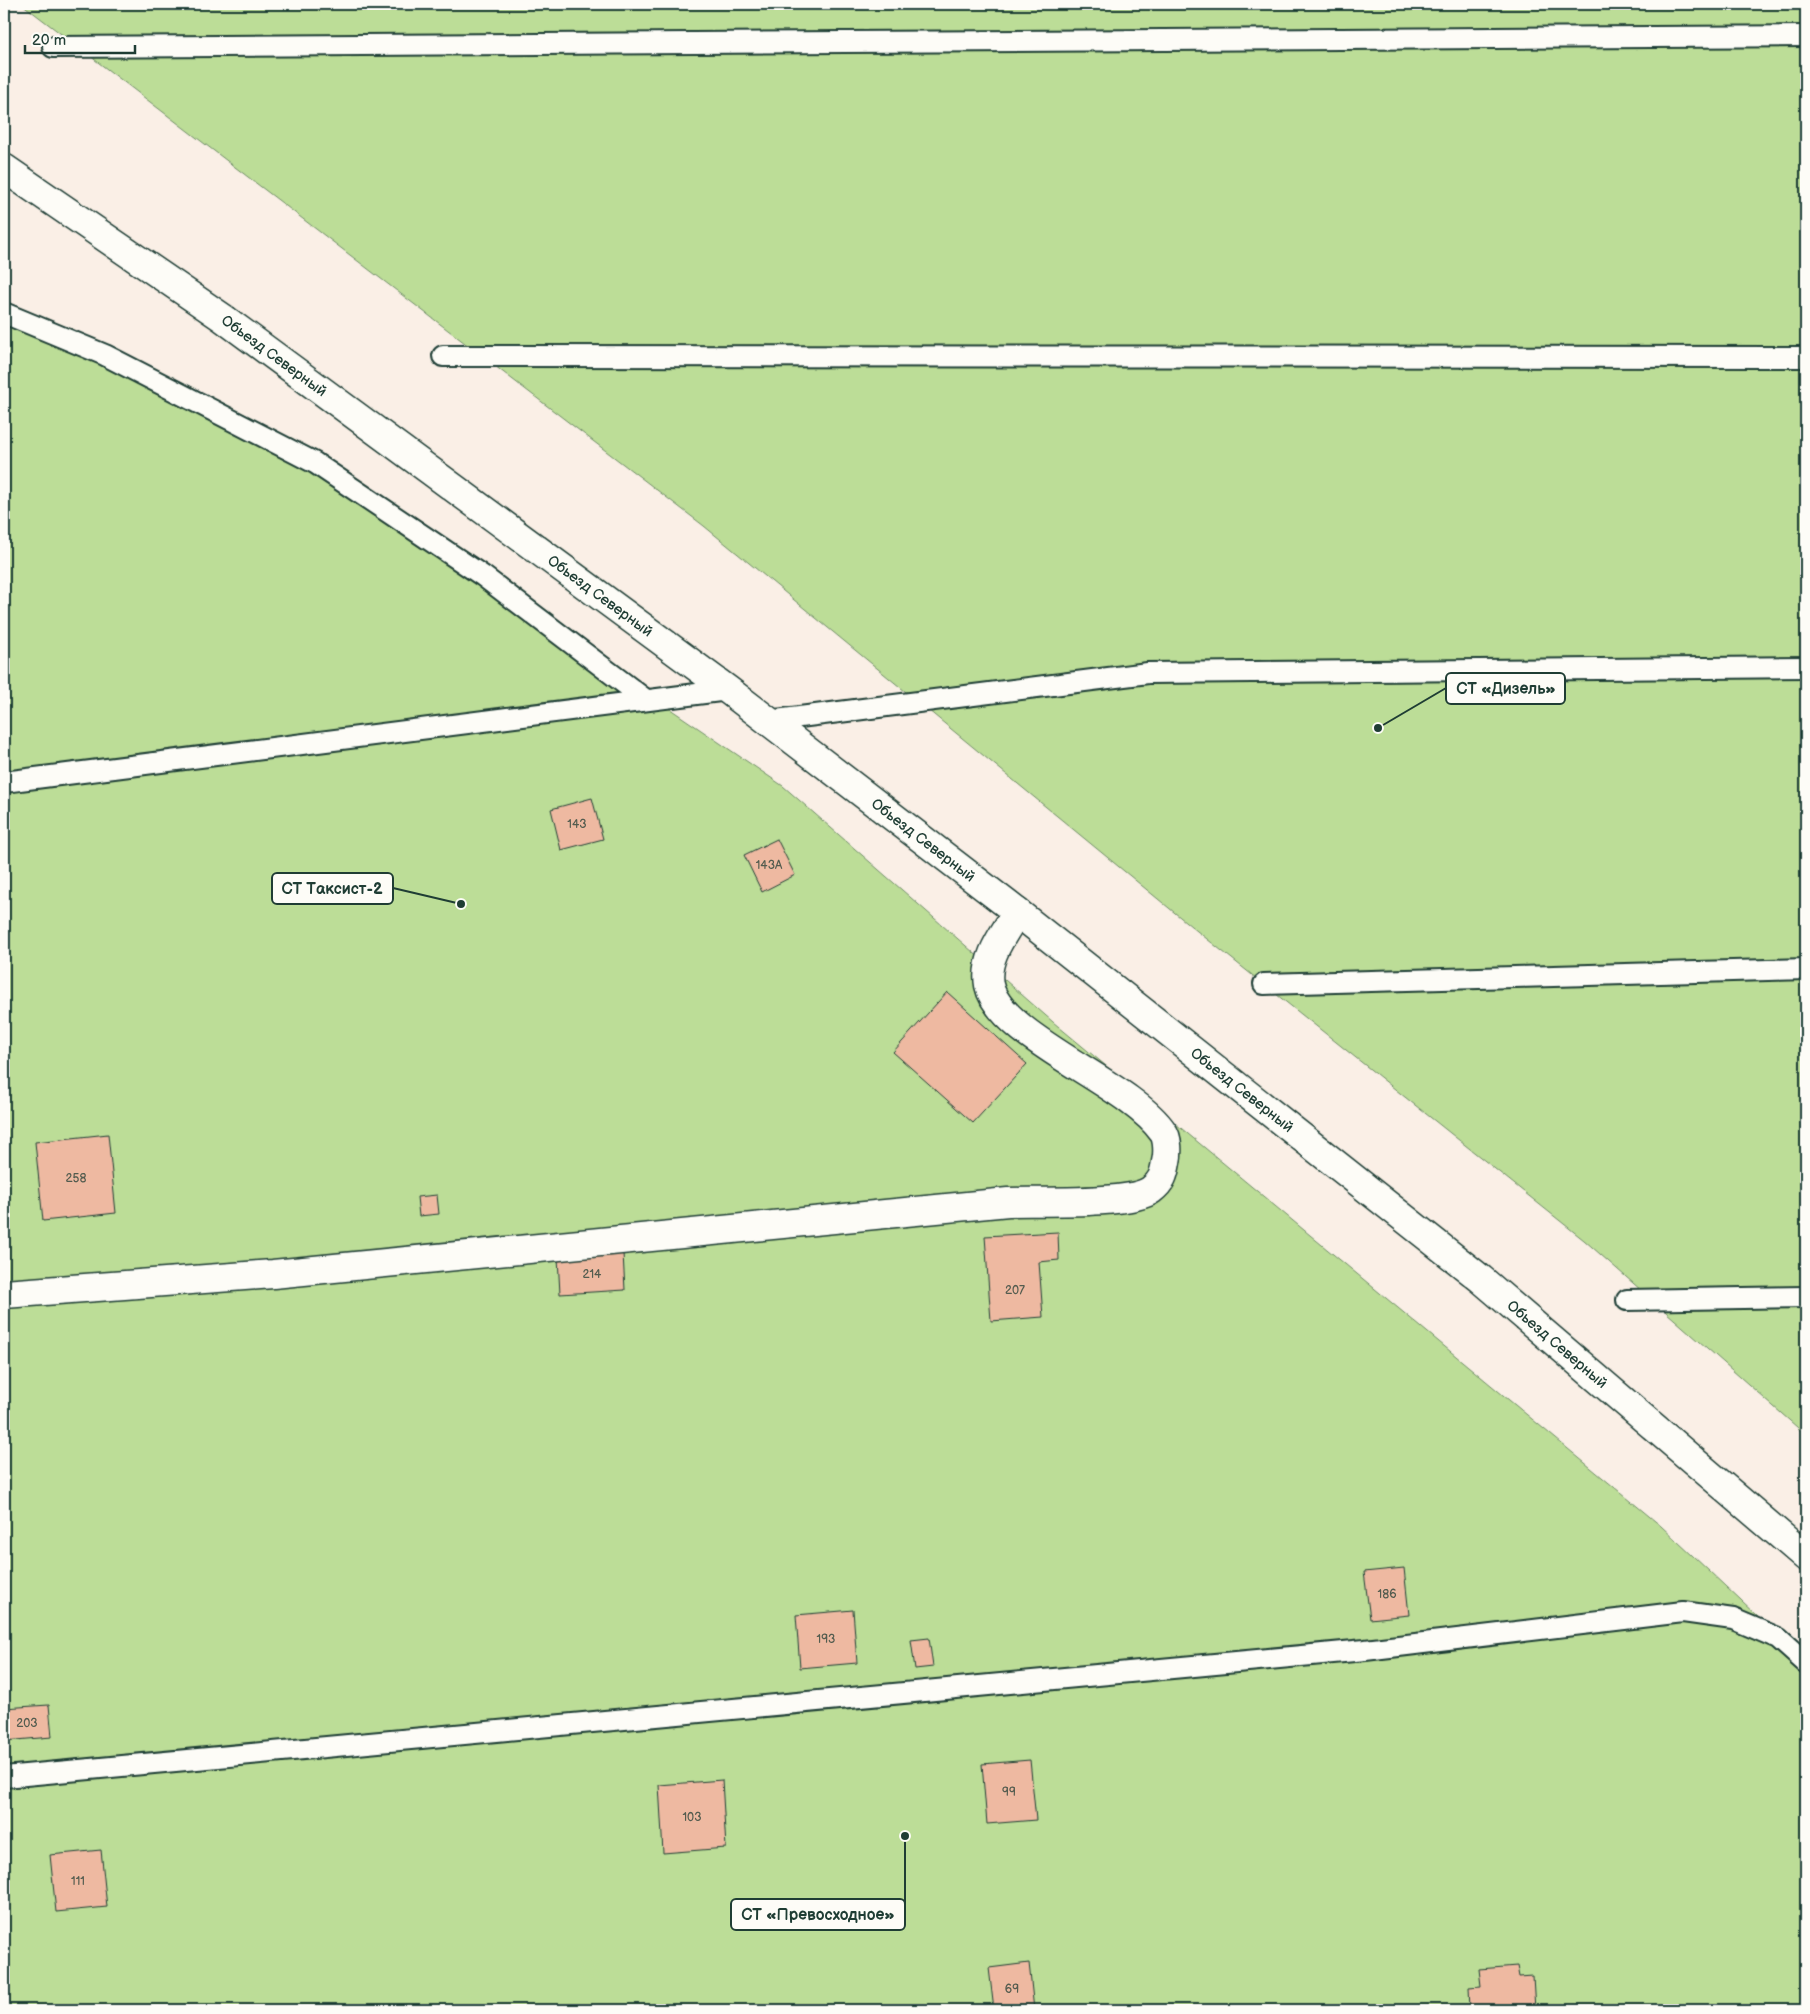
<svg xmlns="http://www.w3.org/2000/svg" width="1810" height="2014" viewBox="0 0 1810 2014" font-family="'Balsamiq Sans',sans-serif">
	<rect width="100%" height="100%" fill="#faefe6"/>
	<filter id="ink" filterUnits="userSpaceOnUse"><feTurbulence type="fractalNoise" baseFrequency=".02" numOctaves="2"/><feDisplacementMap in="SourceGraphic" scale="10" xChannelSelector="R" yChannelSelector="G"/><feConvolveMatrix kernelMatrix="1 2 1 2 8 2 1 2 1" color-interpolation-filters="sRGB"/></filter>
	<g filter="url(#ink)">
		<!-- green -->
		<path fill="#bcdd97" stroke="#6e8d66" d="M22 4H1806V1435L1584 1240 1197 931 704 526Z
			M4 320 171 389 408 530 783 786 1053 1022 1661 1526 1806 1662V2010H4Z"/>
		<!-- building -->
		<path fill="#eeb9a1" stroke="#1f3d34" d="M592 798 603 839 561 850 551 809Z
			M777 839 795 875 762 892 744 855Z
			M947 992 1027 1064 973 1123 893 1052Z
			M108 1134 116 1213 43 1221 35 1142Z
			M437 1195 439 1214 419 1216 417 1197Z
			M1058 1232 1059 1260 1039 1262 1043 1317 991 1321 985 1236Z
			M623 1253 625 1290 560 1294 558 1257Z
			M1404 1568 1409 1615 1370 1619 1364 1572Z
			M853 1610 857 1663 800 1668 796 1615Z
			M929 1638 933 1667 915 1669 911 1640Z
			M49 1705 52 1737 4 1741V1708Z
			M1030 1760 1036 1820 987 1824 982 1764Z
			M722 1780 726 1848 663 1853 659 1785Z
			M101 1850 107 1907 56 1912 50 1855Z
			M1029 1963 1034 2010H994L989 1968Z
			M1517 1966 1519 1977 1533 1976 1535 2010H1470L1469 1987 1481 1986 1479 1969Z"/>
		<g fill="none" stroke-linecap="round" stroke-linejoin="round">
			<defs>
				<path id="service" d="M53 47 1806 36
					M4 313 105 355 315 463 483 576 646 700
					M443 356 1806 357
					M768 721 1148 673 1806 667
					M4 782 728 690
					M1264 984 1806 969
					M1627 1300 1806 1297
					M4 1777 1365 1650 1683 1612 1733 1619 1778 1638 1806 1663"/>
				<path id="minor" d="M4 1294 273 1274 1008 1202C1037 1201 1131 1205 1151 1190 1162 1182 1164 1174 1166 1162 1168 1154 1168 1138 1163 1132 1130 1083 1000 1038 989 985 984 958 1004 934 1017 912"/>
				<g id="trunk">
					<path id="s1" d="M4 168 223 318 728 690 1017 912 1481 1279 1806 1557"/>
				</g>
			</defs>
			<!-- service casing -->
			<use href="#service" stroke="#1f3d34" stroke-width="24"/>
			<!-- minor casing -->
			<use href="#minor" stroke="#1f3d34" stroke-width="31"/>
			<!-- trunk casing -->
			<use href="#trunk" stroke="#1f3d34" stroke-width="31"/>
			<!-- service -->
			<use href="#service" stroke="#fdfcf7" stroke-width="20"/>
			<!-- minor -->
			<use href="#minor" stroke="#fdfcf7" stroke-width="28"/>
			<!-- trunk -->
			<use href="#trunk" stroke="#fdfcf7" stroke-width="28"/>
		</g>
	</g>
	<g text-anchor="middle" stroke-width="4" stroke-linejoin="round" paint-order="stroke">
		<!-- number labels -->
		<g font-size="12" fill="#535c4f">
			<text x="577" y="828">143</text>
			<text x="769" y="869">143А</text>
			<text x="76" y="1182">258</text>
			<text x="592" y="1278">214</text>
			<text x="1015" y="1294">207</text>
			<text x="1387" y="1598">186</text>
			<text x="826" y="1643">193</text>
			<text x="27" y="1727">203</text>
			<text x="1009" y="1796">99</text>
			<text x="692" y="1821">103</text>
			<text x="78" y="1885">111</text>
			<text x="1012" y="1993">69</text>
		</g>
		<!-- street labels -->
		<g font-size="15" fill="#1f3d34" stroke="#fdfcf7">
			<text dy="5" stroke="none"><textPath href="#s1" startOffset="329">Обьезд Северный</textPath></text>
			<text dy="5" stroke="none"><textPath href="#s1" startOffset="734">Обьезд Северный</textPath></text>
			<text dy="5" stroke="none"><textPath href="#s1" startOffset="1139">Обьезд Северный</textPath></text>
			<text dy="5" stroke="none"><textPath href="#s1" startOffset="1544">Обьезд Северный</textPath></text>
			<text dy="5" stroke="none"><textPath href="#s1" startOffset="1949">Обьезд Северный</textPath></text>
		</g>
	</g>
	<!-- callouts -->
	<path fill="none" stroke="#1f3d34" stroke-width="2" d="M1378 728L1446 688M461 904L393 888M905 1836L905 1915"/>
	<g fill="#1f3d34" stroke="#fdfcf7" stroke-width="2">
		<circle cx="1378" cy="728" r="5"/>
		<circle cx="461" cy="904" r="5"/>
		<circle cx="905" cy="1836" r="5"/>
	</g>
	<g fill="#fdfcf7" stroke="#1f3d34" stroke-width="2">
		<rect x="1446" y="673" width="119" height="31" rx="5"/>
		<rect x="272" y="873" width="121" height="31" rx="5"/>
		<rect x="731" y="1899" width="174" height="31" rx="5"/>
	</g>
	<g font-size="16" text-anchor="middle" font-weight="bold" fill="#1f3d34">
		<text x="1506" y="694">СТ «Дизель»</text>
		<text x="332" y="894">СТ Таксист-2</text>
		<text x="818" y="1920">СТ «Превосходное»</text>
	</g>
	<!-- margin -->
	<rect width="1810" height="2014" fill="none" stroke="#fdfcf7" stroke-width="20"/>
	<rect x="10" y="10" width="1790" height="1994" fill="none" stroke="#1f3d34" stroke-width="2" filter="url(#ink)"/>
	<!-- scale -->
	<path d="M25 45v8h110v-8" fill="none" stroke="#1f3d34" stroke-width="2.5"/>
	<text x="32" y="45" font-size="15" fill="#1f3d34" stroke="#fdfcf7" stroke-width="4" paint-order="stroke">20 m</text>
</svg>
